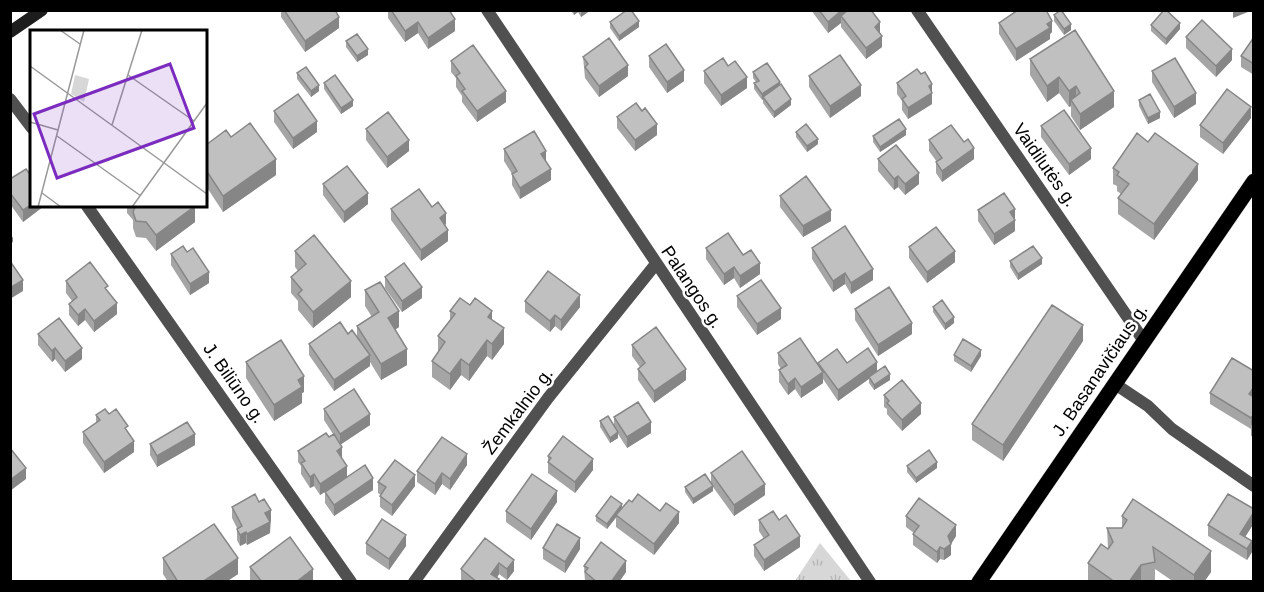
<svg xmlns="http://www.w3.org/2000/svg" width="1264" height="592" viewBox="0 0 1264 592" font-family="Arial,sans-serif">
	<defs>
		<pattern id="grass-tufts" width="24" height="20" patternUnits="userSpaceOnUse" patternTransform="scale(1.5)"><rect width="24" height="20" fill="#d7d7d7"/><path d="M3 7l-1-3M5 7V3M7 7l1-3M15 17l-1-3M17 17v-4M19 17l1-3" fill="none" stroke="#b7b7b7"/></pattern>
	</defs>
	<rect width="100%" height="100%" fill="#fff"/>
	<!-- grass -->
	<path fill="url(#grass-tufts)" d="M820 543 851 581H795Z"/>
	<g fill="none" stroke-linecap="round" stroke-linejoin="round">
		<defs>
			<path id="primary" d="M979 582 1254 181"/>
		</defs>
		<!-- primary casing -->
		<use href="#primary" stroke="#dbdbdb" stroke-width="16"/>
		<!-- minor -->
		<path stroke="#505050" stroke-width="12" d="M487 10 870 582
			M917 10 1144 341
			M10 99 32 128
			M87 206 351 582
			M1115 384 1148 406 1172 429 1254 486
			M414 582 548 398 655 265"/>
		<!-- secondary -->
		<path stroke="#1d1d1d" stroke-width="12" d="M10 32 42 10"/>
		<!-- primary -->
		<use href="#primary" stroke="#000" stroke-width="15"/>
	</g>
	<!-- wall -->
	<path fill="#a5a5a5" d="M281 10H335L339 28 305 52 281 17Z
		M388 10H449L455 31 428 49 418 33 405 42 388 18Z
		M571 10H591L581 17 578 12 574 15Z
		M811 10H871L880 33 882 47 866 59 841 27V23L828 33Z
		M1013 10H1046V11L1052 32 1050 34V39L1016 61 999 34V23L1013 14Z
		M1054 15 1071 30 1064 35 1054 21Z
		M610 22 639 27 619 41 610 28Z
		M1151 25 1180 29 1166 45 1151 31Z
		M1186 37 1232 60 1216 77 1186 48Z
		M1254 37V75L1241 67V56Z
		M346 41 368 55 357 62 346 47Z
		M649 56 684 81 667 93 649 67Z
		M583 57 628 76 599 97 585 78Z
		M1030 59 1114 107 1080 130 1071 116V106L1069 107 1059 93 1047 102 1030 75Z
		M451 61 506 102 477 122 462 102V96L456 87V78L451 72Z
		M728 66 747 88 721 106 704 83V71Z
		M1152 71 1196 104 1174 118 1152 82Z
		M753 72 780 85 791 105 774 118 763 103V99L762 100 754 89V83L756 82 753 78Z
		M297 73 319 91 311 97 297 79Z
		M921 74 932 84V104L908 119 902 110V101L897 94V83Z
		M809 76 861 96 830 118 809 87Z
		M324 83 353 106 341 114 324 89Z
		M1139 100 1160 118 1148 124 1139 106Z
		M274 111 317 132 293 149 274 122Z
		M617 117 657 135 635 151 617 128Z
		M1251 118 1223 154 1200 137V125Z
		M1041 126 1091 159 1069 175 1041 137Z
		M366 129 409 151 387 168 366 140Z
		M796 132 818 144 807 152 796 137Z
		M906 135 880 152 873 142V136Z
		M929 140 974 159 942 182 936 173V162H937L929 151Z
		M206 145 276 175 223 212 206 186Z
		M504 149 546 162 551 180 520 199 512 185V174L504 161Z
		M878 159 919 184 905 195 898 187 894 190 878 171Z
		M1113 168 1198 180 1154 240 1118 214V198L1121 194 1117 191V186L1113 184Z
		M10 179 44 206 23 222 10 204Z
		M323 184 368 204 344 223 323 195Z
		M780 196 831 221 803 237 780 207Z
		M127 206H195V222L156 251 146 238 136 237 133 228V220L127 213Z
		M432 207 446 224 445 225 448 241 421 261 391 220V209Z
		M1015 209V231L994 245 978 221V210Z
		M909 247 955 262 927 283 909 258Z
		M706 248 743 255 760 274 740 288 734 278 724 285 706 259Z
		M812 248 873 280 851 294 845 284 833 292 812 259Z
		M295 251 351 297 313 328 298 310V301L291 293V277L298 271 295 267Z
		M171 254 209 283 190 295 171 265Z
		M1010 261 1042 264 1018 280 1010 267Z
		M385 277 422 298 402 312 385 288Z
		M66 281 108 292 117 314 94 332 85 320 78 326 69 315V304L72 301 66 293Z
		M365 290 399 327 395 330 407 365 381 380 370 362V366L334 391 309 355V344L348 334 357 337V326L372 317 365 306Z
		M737 296 781 319 757 335 737 307Z
		M525 301 580 307 561 331 555 326 550 332 525 312Z
		M470 305 492 320 504 344 492 360 487 356 469 381 461 375 450 390 432 377V361L438 352V336L450 320V311Z
		M933 307 954 323 945 330 933 312Z
		M855 309 912 334 878 356 855 320Z
		M38 334 82 359 65 372 55 359 52 362 38 345Z
		M1083 341 1003 461 972 440V424Z
		M632 345 686 380 654 403 638 380V369L640 367 632 356Z
		M778 353 818 366V363H847L877 372 890 380 874 390 869 383V379L838 401 823 379V383L801 398 795 389 788 395 779 382V370L781 369 778 364Z
		M954 355 981 356 971 372 954 361Z
		M246 362 304 392 302 393V403L274 421 246 378Z
		M1254 371V437L1251 436V428V429L1210 404V393Z
		M884 395 921 414 902 431 887 414V409L884 407Z
		M324 409 370 425 341 444 342 458 347 477 373 490 334 516 325 503V492L320 495 314 486 310 488 301 474V466L298 462V451L329 437 333 434 324 420Z
		M109 414 134 452 104 473 83 443V432L96 423V415Z
		M614 417 651 433 627 448 618 434V438L610 443 600 427V421L614 426Z
		M150 444 195 445 157 467 150 455Z
		M548 456 593 470 575 493 548 473Z
		M467 465 450 490 442 484 435 495 417 482V471Z
		M907 466 937 468 916 483 907 472Z
		M711 473 765 495 734 516 713 487V491L693 504 685 492V487L711 483Z
		M378 482 415 486 392 516 380 507V496L381 495 378 493Z
		M557 502 531 540 506 522V511Z
		M632 502 660 511 679 523 654 555 616 527V517L607 529 596 521V516L622 508Z
		M232 507 271 521 270 533 247 545 246 543 240 546 237 540V528L232 518Z
		M1254 509V523L1245 537 1252 552 1247 560 1208 536V525Z
		M906 516 956 536 951 544V555L944 560 940 559 937 563 913 545V534L914 533 906 527Z
		M1122 516 1211 572 1204 582H1174L1155 569V582H1088V563L1108 549 1107 528H1122Z
		M759 520 800 547 764 571 754 556V545L764 539 759 531Z
		M485 538 514 571 507 580 499 574 497 578 499 582H463L461 580V569Z
		M366 543 406 546 389 570 366 554Z
		M543 548 580 549 565 573 543 559Z
		M163 558 238 574 226 582H168L163 574Z
		M584 566 626 572 619 582H585Z
		M250 567 313 582H250Z"/>
	<!-- shaded-wall -->
	<path fill="#868686" d="M574 10H578V12L574 15Z
		M581 10H591L581 17Z
		M842 10H854L841 16V23L828 33V22Z
		M1233 10H1253L1233 18Z
		M339 17V28L305 52V41Z
		M455 19V31L428 49V38Z
		M639 21V27L619 41V36Z
		M1052 21V32L1050 34V39L1016 61V49Z
		M418 22V33L405 42V31Z
		M880 22V33L875 27Z
		M1180 23V29L1166 45V39Z
		M1071 24V30L1064 35V29Z
		M882 36V47L866 59V48Z
		M368 49V55L357 62V56Z
		M1232 49V60L1216 77V66Z
		M628 65V76L599 97V86Z
		M684 70V81L667 93V82Z
		M747 77V88L721 106V95Z
		M1059 77V93L1047 102V86Z
		M780 82V88L763 97V99L762 100V94Z
		M932 84V104L908 119V108L929 86Z
		M319 85V91L311 97V91Z
		M861 85V96L830 118V106Z
		M1076 86V102L1071 100V106L1069 107V91Z
		M506 91V102L477 122V111Z
		M1114 91V107L1080 130V114Z
		M1196 93V104L1174 118V107Z
		M791 99V105L774 118V112Z
		M353 100V106L341 114V108Z
		M1251 107V118L1223 154V143Z
		M1160 112V118L1148 124V118Z
		M317 121V132L293 149V138Z
		M657 124V135L635 151V140Z
		M906 129V135L880 152V147Z
		M818 139V144L807 152V146Z
		M409 140V151L387 168V157Z
		M974 148V159L942 182V171Z
		M1091 148V159L1069 175V164Z
		M546 151V162L541 154Z
		M276 159V175L223 212V196Z
		M1198 164V180L1154 240V224Z
		M551 169V180L520 199V188Z
		M919 173V184L905 195V184Z
		M898 176V187L894 190V179Z
		M368 193V204L344 223V212Z
		M32 204V206H44L23 222V210Z
		M195 206V222L156 251V235Z
		M1015 209V220L1010 212Z
		M831 210V221L803 237V226Z
		M446 213V224L440 229V218Z
		M1015 220V231L994 245V234Z
		M448 230V241L421 261V250Z
		M13 237V242L10 244V238Z
		M955 251V262L927 283V272Z
		M1042 258V264L1018 280V274Z
		M760 263V274L740 288V276Z
		M734 267V278L724 285V274Z
		M873 269V280L851 294V283Z
		M209 272V283L190 295V284Z
		M845 273V284L833 292V281Z
		M23 280V291L10 299V288Z
		M351 281V297L313 328V312Z
		M422 287V298L402 312V301Z
		M580 295V307L561 331V320Z
		M117 303V314L94 332V321Z
		M781 308V319L757 335V324Z
		M85 309V320L78 326V315Z
		M399 311V327L388 334V318Z
		M492 311V327L488 317Z
		M555 315V326L550 332V321Z
		M954 317V323L945 330V324Z
		M912 323V334L878 356V345Z
		M1083 325V341L1003 461V445Z
		M504 328V344L492 360V344Z
		M487 340V356L469 381V365Z
		M55 348V359L52 362V351Z
		M82 348V359L65 372V361Z
		M407 349V365L381 380V364Z
		M981 350V356L971 372V366Z
		M370 355V366L334 391V380Z
		M461 359V375L450 390V374Z
		M877 362V373L838 401V390Z
		M686 369V380L654 403V391Z
		M823 372V383L801 398V387Z
		M890 374V380L874 390V385Z
		M304 376V392L302 393V403L274 421V405L298 380Z
		M795 378V389L788 395V384Z
		M1254 387V398L1249 394Z
		M921 403V414L902 431V420Z
		M370 414V425L340 445V434Z
		M1254 414V425H1251V429V418Z
		M651 422V433L627 448V437Z
		M618 432V438L610 443V438Z
		M195 434V445L157 467V456Z
		M134 441V452L104 473V462Z
		M342 447V458L337 451Z
		M467 454V465L450 490V479Z
		M593 459V470L575 493V482Z
		M937 462V468L916 483V478Z
		M347 466V477L320 495V484Z
		M26 468V479L10 491V480Z
		M442 473V484L435 495V484Z
		M314 474V486L310 488V477Z
		M415 475V486L392 516V505Z
		M373 478V490L334 516V505Z
		M765 484V495L734 516V505Z
		M713 486V491L693 504V499Z
		M557 491V502L531 540V529Z
		M622 504V510L607 529V524Z
		M271 510V521L265 524V513Z
		M679 512V523L654 555V544Z
		M1254 512V523L1240 545V534Z
		M270 522V533L247 545V534Z
		M956 525V536L951 544V555L944 560V549L948 536Z
		M246 532V543L240 546V535Z
		M406 535V546L389 570V559Z
		M800 536V547L764 571V560Z
		M580 538V549L565 573V562Z
		M1252 541V552L1247 560V549Z
		M940 547V559L937 563V552Z
		M1211 551V572L1204 582H1194V575Z
		M238 558V574L226 582H202Z
		M514 560V571L507 580V569Z
		M626 561V572L619 582H611Z
		M499 563V574L494 582 491 574Z
		M1141 565V582H1129Z
		M313 569V582H296Z"/>
	<!-- building -->
	<path fill="#c0c0c0" stroke="#868686" stroke-width="1.5" d="M284 10H335L339 17 305 41Z
		M391 10H449L455 19 428 38 418 22 405 31Z
		M627 10H631L639 21 619 36 610 22Z
		M819 10H842L828 22Z
		M848 10H871L880 22 875 27 882 36 866 48 841 16Z
		M1018 10H1046L1052 21 1047 24 1050 28 1016 49 999 23Z
		M1061 10 1071 24 1064 29 1054 15Z
		M1164 10H1166L1180 23 1166 39 1151 25Z
		M1202 20 1232 49 1216 66 1186 37Z
		M1075 30 1114 91 1080 114 1071 100 1080 93 1076 86 1069 91 1059 77 1047 86 1030 59Z
		M357 34 368 49 357 56 346 41Z
		M1254 37V64L1241 56Z
		M609 38 628 65 599 86 585 67 588 64 583 57Z
		M666 44 684 70 667 82 649 56Z
		M473 45 506 91 477 111 462 91 465 89 456 76 460 73 451 61Z
		M840 55 861 85 830 106 809 76Z
		M723 58 728 66 735 61 747 77 721 95 704 71Z
		M1175 58 1196 93 1174 107 1152 71Z
		M767 63 780 82 762 94 754 83 759 81 753 72Z
		M306 67 319 85 311 91 297 73Z
		M917 69 921 74 925 72 932 84 929 86 932 93 908 108 902 99 906 96 897 83Z
		M335 75 353 100 341 108 324 83Z
		M781 84 791 99 774 112 763 97Z
		M1227 89 1251 107 1223 143 1200 125Z
		M298 94 317 121 293 138 274 111Z
		M1150 94 1160 112 1148 118 1139 100Z
		M636 103 642 111 645 108 657 124 635 140 617 117Z
		M1064 110 1091 148 1069 164 1041 126Z
		M388 112 409 140 387 157 366 129Z
		M899 119 906 129 880 147 873 136Z
		M250 123 276 159 223 196 206 170V145L226 130 231 137Z
		M806 124 818 139 807 146 796 132Z
		M951 125 964 142 968 139 974 148 942 171 936 162 942 158 929 140Z
		M534 131 546 151 541 154 551 169 520 188 512 174 517 171 504 149Z
		M1137 133 1148 142 1155 133 1198 164 1154 224 1118 198 1129 184 1117 175 1119 172 1113 168Z
		M896 145 919 173 905 184 898 176 894 179 878 159Z
		M347 166 368 193 344 212 323 184Z
		M26 169 32 177V204L23 210 10 193V179Z
		M806 176 831 210 803 226 780 196Z
		M419 189 432 207 438 202 446 213 440 218 448 230 421 250 391 209Z
		M1004 193 1015 209 1010 212 1015 220 994 234 978 210Z
		M134 206H195L156 235 146 222 136 221 133 212 135 207Z
		M845 226 873 269 851 283 845 273 833 281 812 248Z
		M936 227 955 251 927 272 909 247Z
		M728 233 743 255 751 250 760 263 740 276 734 267 724 274 706 248Z
		M314 235 351 281 313 312 298 294 302 290 291 277 306 264 295 251Z
		M183 246 187 252 193 248 209 272 190 284 171 254Z
		M1033 246 1042 258 1018 274 1010 261Z
		M10 261 23 280 10 288Z
		M90 262 108 286 105 288 117 303 94 321 85 309 78 315 69 304 77 297 66 281Z
		M404 263 422 287 402 301 385 277Z
		M548 271 580 295 561 320 555 315 550 321 525 301Z
		M761 280 781 308 757 324 737 296Z
		M380 282 399 311 388 318 407 349 381 364 357 326 379 312 365 290Z
		M889 287 912 323 878 345 855 309Z
		M460 298 470 305 475 298 492 311 488 317 504 328 492 344 487 340 469 365 461 359 450 374 432 361 445 342 438 336 455 314 450 311Z
		M942 300 954 317 945 324 933 307Z
		M1052 305 1083 325 1003 445 972 424Z
		M59 318 82 348 65 361 55 348 52 351 38 334Z
		M340 322 348 334 352 330 370 355 334 380 309 344Z
		M656 327 686 369 654 391 638 369 645 363 632 345Z
		M800 338 823 372 801 387 795 378 788 384 779 370 787 365 778 353Z
		M963 339 981 350 971 366 954 355Z
		M281 340 304 376 298 380 302 387 274 405 246 362Z
		M868 348 877 362 838 390 818 363 837 349 847 363Z
		M1232 358 1254 371V387L1249 394 1254 397V414L1251 418 1210 393Z
		M885 366 890 374 874 385 869 377Z
		M902 380 921 403 902 420 887 403 889 401 884 395Z
		M354 389 370 414 340 434 324 409Z
		M638 402 651 422 627 437 614 417Z
		M105 409 109 414 116 409 128 426 125 428 134 441 104 462 83 432 100 420 96 415Z
		M608 416 618 432 610 438 600 421Z
		M187 422 195 434 157 456 150 444Z
		M326 433 329 437 334 434 342 447 337 451 347 466 320 484 314 474 310 477 301 463 305 461 298 451Z
		M563 436 593 459 575 482 548 462 551 458 548 456Z
		M442 437 467 454 450 479 442 473 435 484 417 471Z
		M10 448 26 468 10 480Z
		M929 450 937 462 916 478 907 466Z
		M742 451 765 484 734 505 711 473Z
		M395 460 415 475 392 505 380 496 386 487 378 482Z
		M365 465 373 478 334 505 325 492Z
		M532 474 557 491 531 529 506 511Z
		M705 474 713 486 693 499 685 487Z
		M255 494 259 502 264 499 271 510 265 513 270 522 247 534 246 532 240 535 237 529 242 526 232 507Z
		M638 494 660 511 666 503 679 512 654 544 616 515 629 500 632 502Z
		M1228 494 1254 509V512L1240 534 1252 541 1247 549 1208 525Z
		M611 496 622 504 607 524 596 516Z
		M919 498 956 525 948 536 951 544 944 549 940 547 937 552 913 534 919 526 906 516Z
		M1133 499 1211 551 1194 575 1153 547 1155 562 1141 565 1129 582H1115L1088 563 1101 544 1108 549 1113 542 1107 528H1122L1127 520 1122 516Z
		M773 511 779 520 786 515 800 536 764 560 754 545 769 535 759 520Z
		M382 519 406 535 389 559 366 543Z
		M214 524 238 558 202 582H178L163 558Z
		M557 524 580 538 565 562 543 548Z
		M290 537 313 569 296 582H262L250 567Z
		M485 538 514 560 507 569 499 563 491 574 499 579 497 582H477L461 569Z
		M601 542 626 561 611 582H597L585 572 588 568 584 566Z"/>
	<g text-anchor="middle" stroke-width="5" stroke-linejoin="round" paint-order="stroke">
		<!-- street labels -->
		<g font-size="18" fill="#000" stroke="#fff">
			<text transform="translate(1045 165) rotate(55)" y="6">Vaidilutės g.</text>
			<text transform="translate(692 287) rotate(56)" y="6">Palangos g.</text>
			<text transform="translate(1100 370) rotate(-56)" y="6">J. Basanavičiaus g.</text>
			<text transform="translate(234 383) rotate(55)" y="6">J. Biliūno g.</text>
			<text transform="translate(518 411) rotate(-53)" y="6">Žemkalnio g.</text>
		</g>
	</g>
	<!-- overview -->
	<g transform="translate(30 30)">
		<rect width="177" height="177" fill="#fff"/>
		<path d="M45 45 59 49 54 72 41 64Z" fill="#d7d7d7"/>
		<path fill="none" stroke="#999" stroke-width="1.5" d="M30 0 50 14M0 36 177 164M98 45 164 91M0 92 28 100M82 95 112 0M27 106 111 166M12 163 31 177M8 177 54 0M102 177 177 73"/>
		<path fill="#7b2cbf" fill-opacity="0.15" stroke="#7b2cbf" stroke-width="3" d="M140 34 164 98 27 148 4 84Z"/>
		<rect width="177" height="177" fill="none" stroke="#000" stroke-width="3"/>
	</g>
	<!-- border -->
	<rect width="1264" height="592" fill="none" stroke="#000000" stroke-width="24"/>
</svg>
